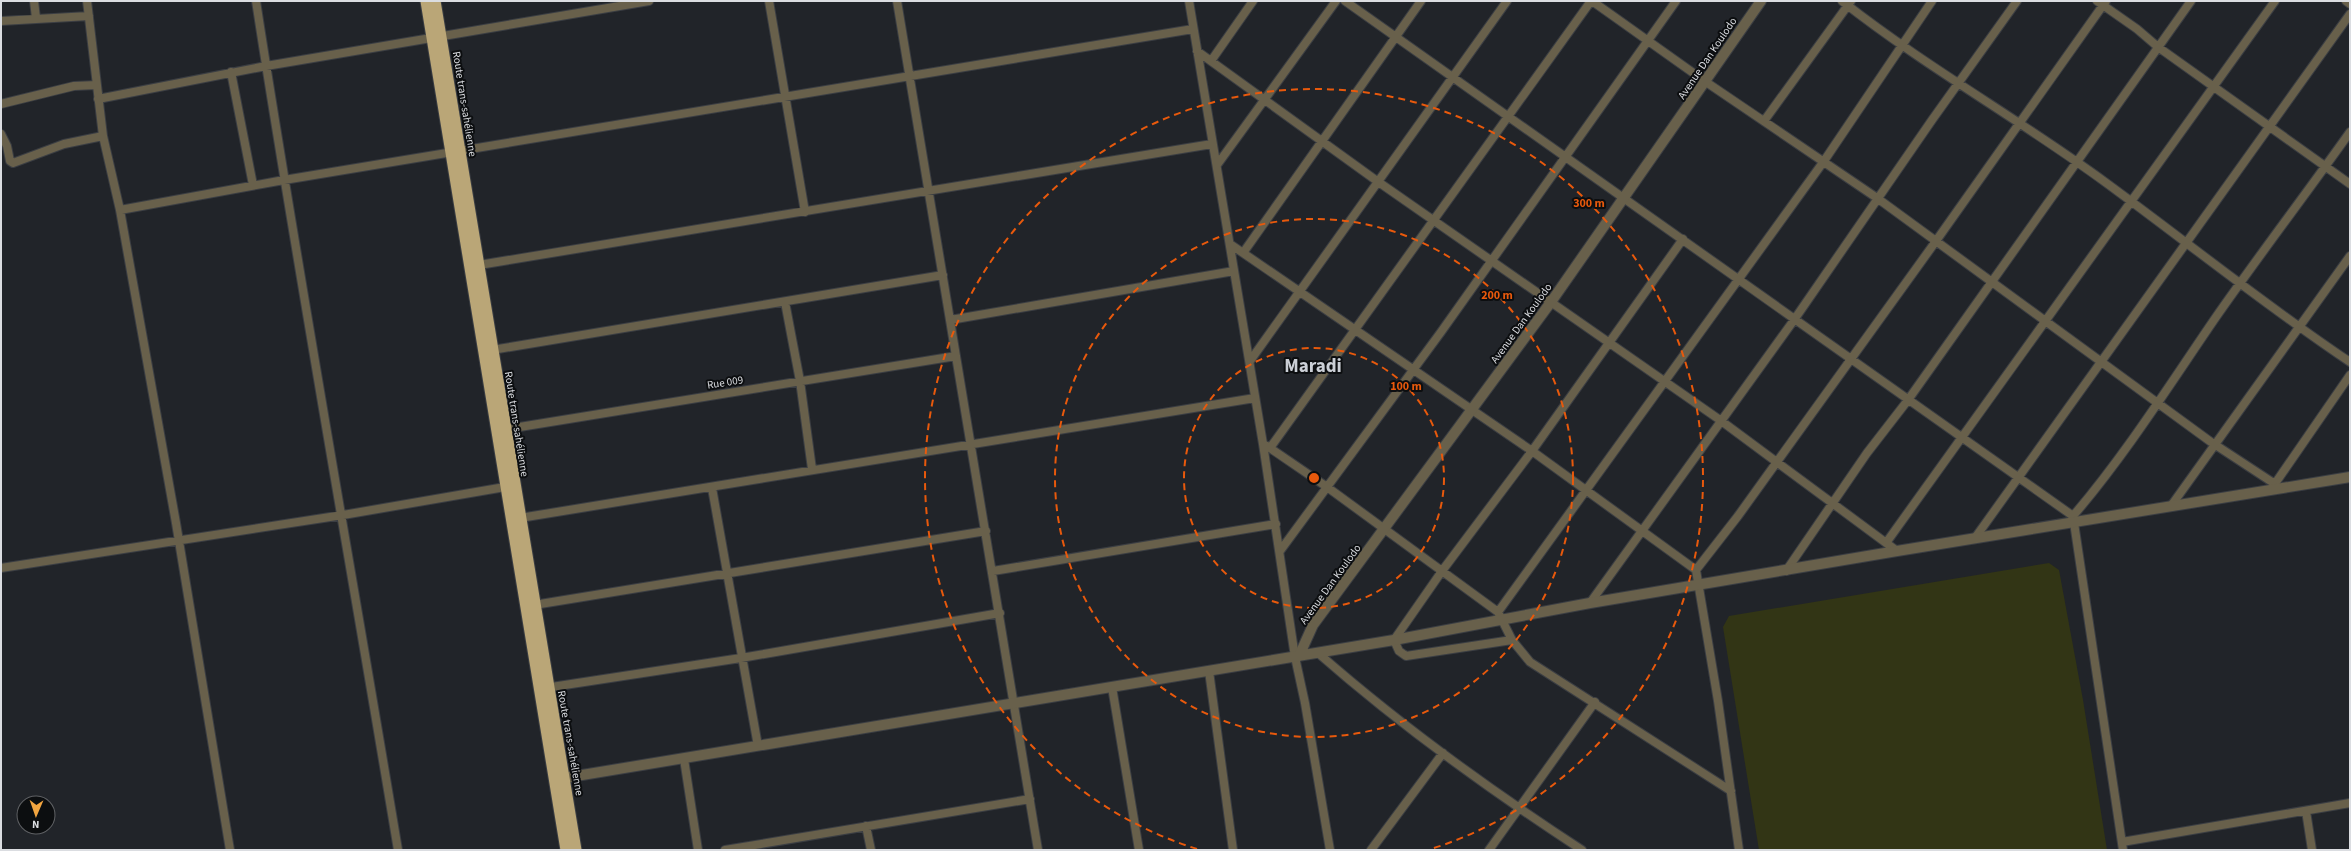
<svg xmlns="http://www.w3.org/2000/svg" width="2351" height="851" viewBox="0 0 2351 851" font-family="'Source Sans 3',sans-serif">
	<rect width="100%" height="100%" fill="#212429"/>
	<!-- green -->
	<path fill="#323515" d="M2049 563 2059 570 2083 700 2107 850H1759L1723 627 1729 616Z"/>
	<g fill="none" stroke-linecap="round" stroke-linejoin="round">
		<defs>
			<path id="minor" d="M34 1 36 18
				M87 1 103 136 120 210 176 523 230 850
				M256 1C300 285 351 567 398 850
				M769 1 805 212
				M897 1 1038 850
				M1189 1 1263 444 1295 657 1305 703 1330 850
				M1345 1 2073 516
				M1592 1 1706 82 1877 198 2211 442 2275 484
				M1842 1C1926 67 2019 119 2105 182 2187 242 2266 306 2350 362
				M2097 1 2137 29 2158 47 2350 184
				M2346 1 2350 4
				M1 21 89 16
				M1197 51 1377 181 1720 420 1897 551
				M1211 61 1253 1
				M231 72 253 185
				M98 99 266 66 649 1
				M1 104 74 86 97 85
				M1764 121 1851 1
				M1 134 7 146 10 161 13 163 64 144 103 136
				M1217 165 1336 1
				M120 210 284 180 1193 29
				M1230 244 1532 451 1696 570 1718 701 1739 850
				M1243 253 1421 1
				M479 265 1212 144
				M785 302 800 381 812 469
				M950 320 1234 271
				M492 350 943 275
				M1250 361 1507 1
				M501 430 956 356
				M1267 446 1327 487 1498 612
				M1270 448 1591 1
				M712 488 758 746
				M2272 488 2350 375
				M2171 506 2350 256
				M520 518 1255 398
				M1975 538 2350 14
				M1886 543 2275 1
				M1280 551 1441 332 1676 1
				M1 568 343 515 511 486
				M1696 570 1738 516 1936 241 2106 1
				M993 571 1276 524
				M1786 571 1867 453 1908 400 2191 1
				M1590 603 1794 320 1932 120 2017 1
				M534 605 986 531
				M1512 640 1406 656 1399 651 1394 640 1442 571 1532 451 1683 239
				M1318 653C1400 725 1490 790 1582 850
				M1209 671 1233 850
				M1112 687 1139 850
				M545 688 741 658 1000 613
				M684 759 698 850
				M1731 791 1530 662 1512 640 1498 612 1824 161 1932 1
				M2306 811 2312 850
				M866 826 871 850
				M2122 842 2350 803
				M725 850 1030 799
				M1371 850 1443 753
				M1489 850 1595 702
				M2123 850 2073 516C2126 454 2170 384 2216 317 2260 254 2306 194 2350 132"/>
			<path id="tertiary" d="M1299 656 1313 625 1551 302 1761 1
				M558 779 1394 640 1590 603 1897 551 2350 477"/>
			<path id="trunk" d="M426 1 566 850
				M435 1 576 850"/>
		</defs>
		<!-- minor casing -->
		<use href="#minor" stroke="#3b3e43" stroke-width="10"/>
		<!-- tertiary casing -->
		<use href="#tertiary" stroke="#3b3e43" stroke-width="12"/>
		<!-- trunk casing -->
		<use href="#trunk" stroke="#3b3e43" stroke-width="13"/>
		<!-- minor -->
		<use href="#minor" stroke="#68604b" stroke-width="8"/>
		<!-- tertiary -->
		<use href="#tertiary" stroke="#68604b" stroke-width="10"/>
		<!-- trunk -->
		<use href="#trunk" stroke="#baa677" stroke-width="11"/>
	</g>
	<!-- distance rings -->
	<g fill="none" stroke="#e8590c" stroke-width="2" stroke-dasharray="7 5">
		<circle cx="1314" cy="478" r="130"/>
		<circle cx="1314" cy="478" r="259"/>
		<path d="M1197 849A389 389 0 1 1 1431 849"/>
	</g>
	<g text-anchor="middle" stroke-width="4" stroke-linejoin="round" paint-order="stroke">
		<!-- street labels -->
		<g font-size="11" fill="#dbdde1" stroke="#0c0e10">
			<text transform="translate(1707 58) rotate(-56)" y="4">Avenue Dan Koulodo</text>
			<text transform="translate(465 104) rotate(81)" y="4">Route trans-sahélienne</text>
			<text transform="translate(1521 323) rotate(-54)" y="4">Avenue Dan Koulodo</text>
			<text transform="translate(725 382) rotate(-9)" y="4">Rue 009</text>
			<text transform="translate(517 424) rotate(81)" y="4">Route trans-sahélienne</text>
			<text transform="translate(1330 584) rotate(-54)" y="4">Avenue Dan Koulodo</text>
			<text transform="translate(571 743) rotate(80)" y="4">Route trans-sahélienne</text>
		</g>
		<!-- town labels -->
		<g font-size="19" font-weight="bold" fill="#cbcfd6" stroke="#0c0e10">
			<text x="1313" y="372">Maradi</text>
		</g>
	</g>
	<circle cx="1314" cy="478" r="6" fill="#e8590c" stroke="#0c0e10" stroke-width="2"/>
	<g font-size="12" text-anchor="middle" font-weight="bold" fill="#e8590c" stroke="#0c0e10" stroke-width="4" stroke-linejoin="round" paint-order="stroke">
		<text x="1589" y="207">300 m</text>
		<text x="1497" y="299">200 m</text>
		<text x="1406" y="390">100 m</text>
	</g>
	<!-- border -->
	<rect width="2351" height="851" fill="none" stroke="#dbdde1" stroke-width="4"/>
	<!-- north arrow -->
	<g transform="translate(36 815) rotate(182)"><circle r="19" fill="#0c0e10" stroke="#5f6164"/>
	<path d="M0-3L7 15L0 10L-7 15Z" fill="#f2a540"/>
	<text y="-6" font-size="11" font-weight="bold" text-anchor="middle" fill="#dbdde1">N</text>
	</g>
</svg>
